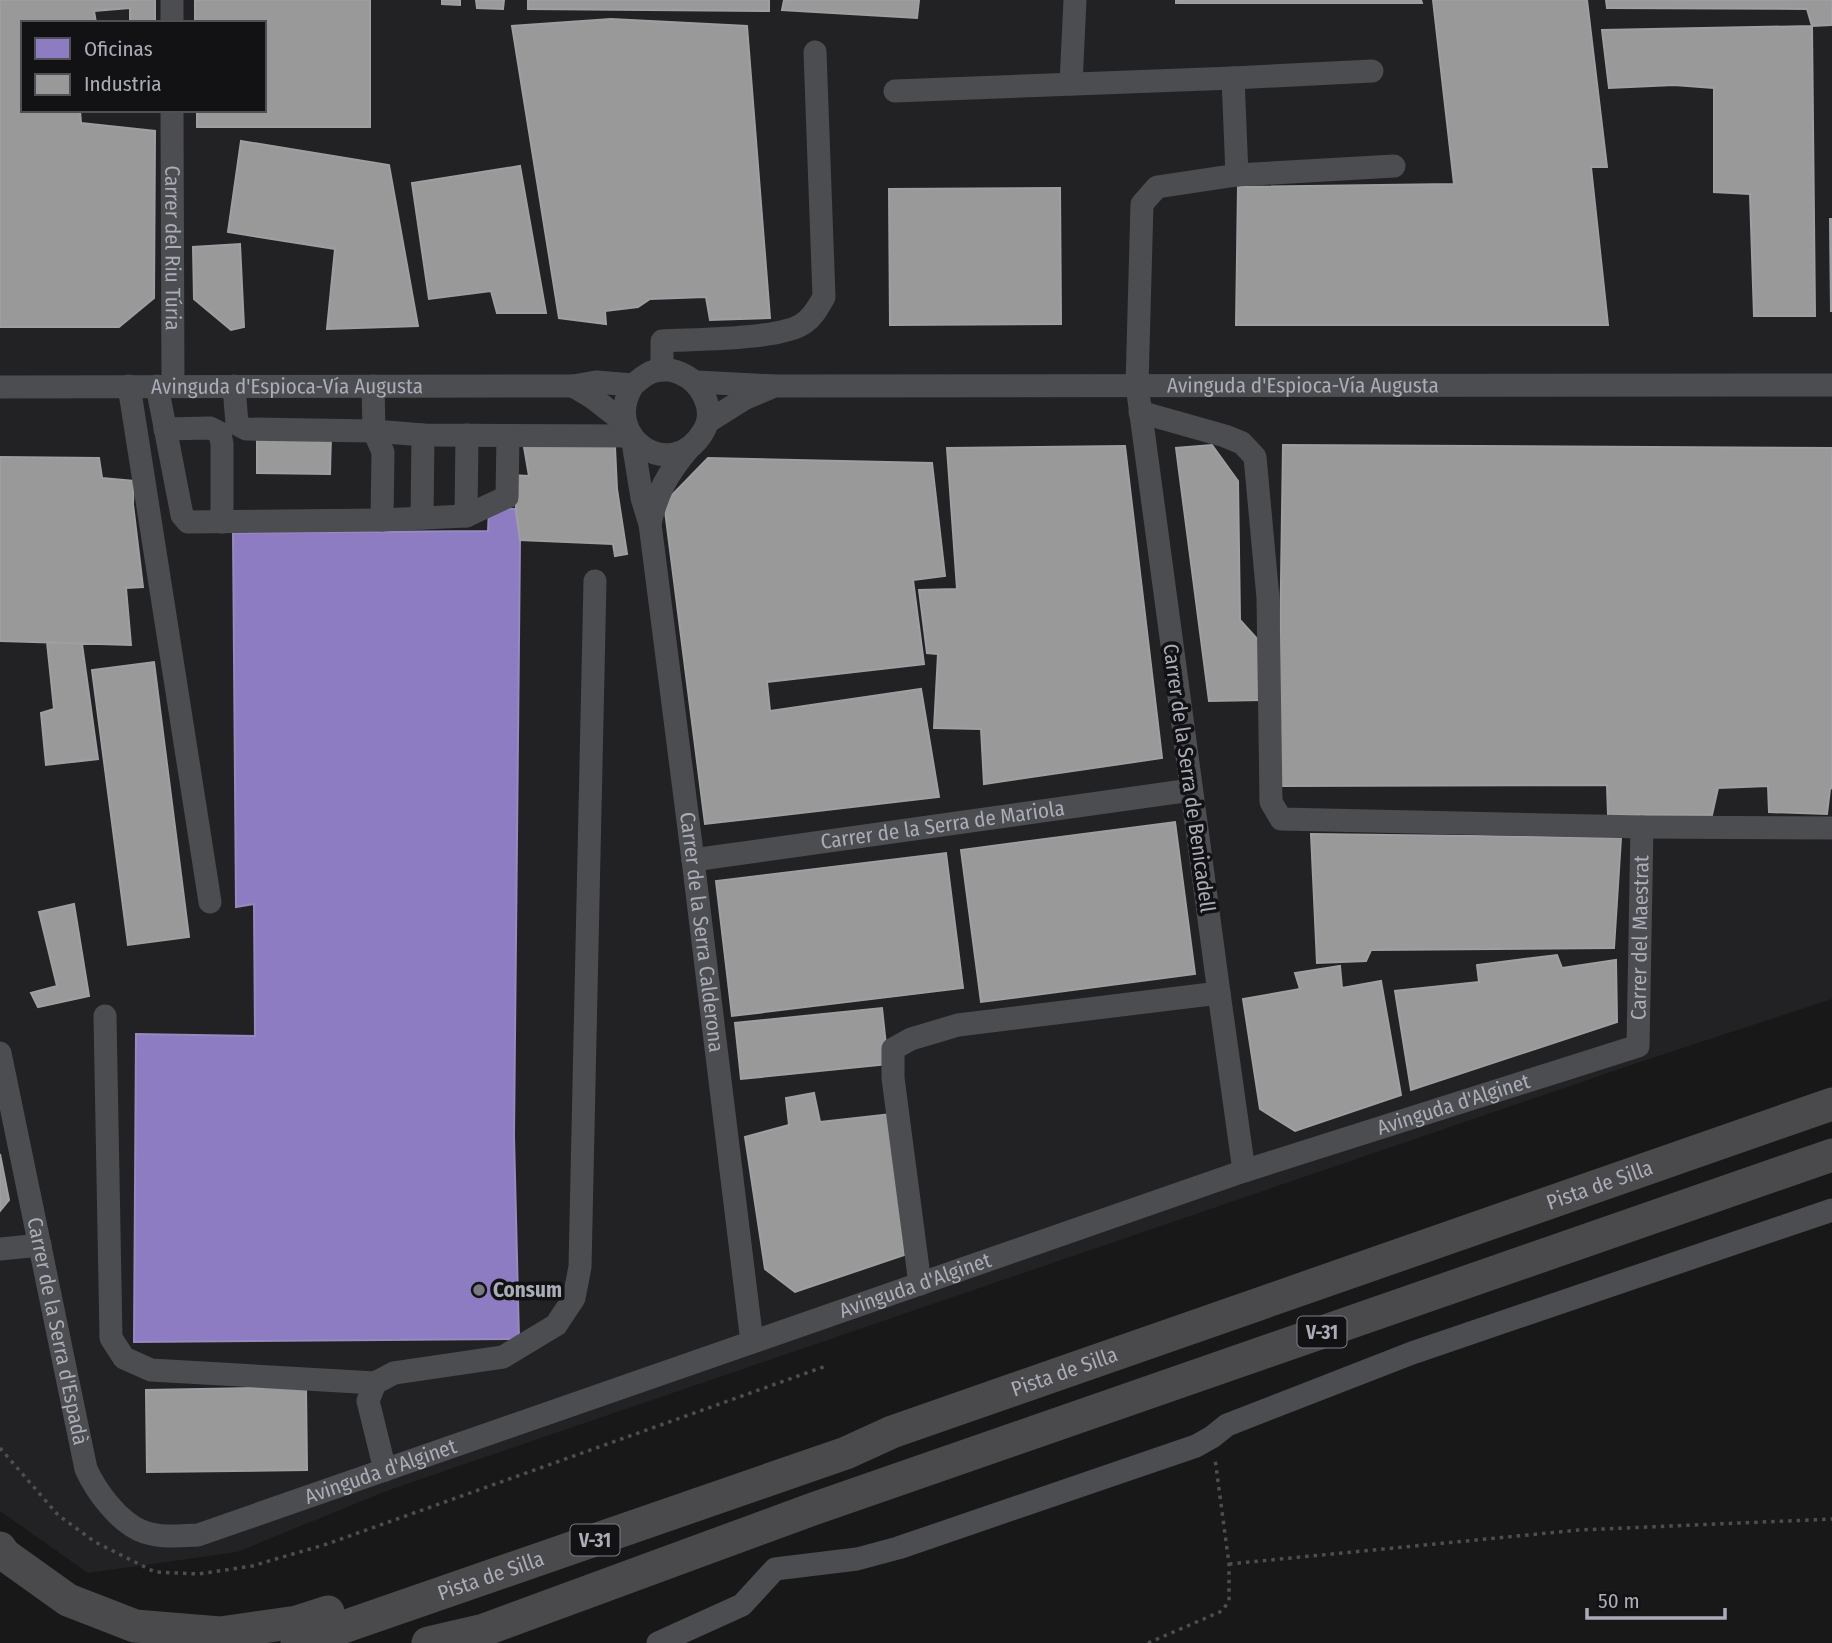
<svg xmlns="http://www.w3.org/2000/svg" width="1832" height="1643" viewBox="0 0 1832 1643" font-family="'Fira Sans Condensed',sans-serif">
	<rect width="100%" height="100%" fill="#181818"/>
	<!-- built -->
	<path fill="#222224" fill-rule="evenodd" d="M0 0H1832V999L1637 1063 389 1490 237 1552 88 1573 0 1511ZM23 23H264V110H23Z"/>
	<!-- offices -->
	<path fill="#8e7cc3" stroke="#968ac0" stroke-width="2" d="M489 508 515 509 520 540 514 1136 519 1339 134 1342 136 1034 255 1036 254 904 236 907 233 533 488 531Z"/>
	<!-- industry -->
	<path fill="#999" stroke="#9e9fa2" stroke-width="2" d="M0 0H155V23H130V8L94 11 96 23H23V110H80L81 123 155 131 154 298 119 327H0Z
		M195 0H370V127H197V110H264V23H195Z
		M442 0H460V5L442 4Z
		M476 0H504L503 9 477 8Z
		M528 0H769V11L528 9Z
		M784 0H919L917 18 782 10Z
		M1176 0H1421L1422 3H1176Z
		M1433 0H1587L1607 167H1591L1608 325H1236L1238 187 1454 184Z
		M1606 0H1832V25L1812 26 1807 9 1607 8Z
		M611 19 747 26 770 318 710 320 706 297 650 299 638 307 605 311 606 324 559 318 512 26Z
		M1812 26 1815 316H1754L1750 194 1714 192V88L1674 85 1609 88 1602 30Z
		M241 141 389 165 418 326 327 329 335 249 228 232Z
		M520 166 546 313H497L491 291 429 299 412 183Z
		M1060 188 1061 324 890 325 889 189Z
		M1830 219H1832L1831 312Z
		M240 244 244 327 231 330 194 299 193 247Z
		M257 434 331 435 330 474 257 473Z
		M1212 445 1238 481 1240 620 1259 641 1263 700 1209 701 1176 448Z
		M1283 445 1832 448V788L1830 789 1827 814 1769 812 1768 786 1718 788 1712 815H1608L1607 785 1278 786Z
		M1125 446 1162 758 984 784 981 729 934 728 938 654 927 653 919 590 957 589 947 448Z
		M524 447H615L617 489 627 554 615 556 613 544 520 540 512 475 529 476Z
		M0 457 99 458 102 478 134 481 133 504 143 587 126 588 131 645 0 641Z
		M708 458 932 463 945 576 913 580 924 664 767 682 770 711 921 689 939 797 705 824 664 503Z
		M47 642 82 644 98 759 46 765 41 713 54 709Z
		M154 662 189 937 128 945 92 670Z
		M1175 822 1195 974 981 1002 961 850Z
		M1311 834 1621 838 1614 948 1371 950 1366 961 1317 963Z
		M946 853 963 988 732 1016 716 881Z
		M74 904 89 996 38 1007 31 993 57 986 39 912Z
		M1557 955 1562 968 1616 960 1617 1022 1411 1090 1395 991 1479 982 1477 965Z
		M1340 966 1342 988 1381 981 1401 1095 1295 1131 1260 1109 1243 999 1300 989 1295 973Z
		M882 1008 888 1064 741 1079 735 1023Z
		M814 1093 820 1122 891 1114 904 1255 795 1292 765 1269 745 1137 789 1125 786 1098Z
		M0 1154 9 1200 0 1211Z
		M306 1387 307 1470 147 1472 146 1390Z"/>
	<g fill="none" stroke-linecap="round" stroke-linejoin="round">
		<!-- path -->
		<path stroke="#4e4e52" stroke-width="3.5" stroke-dasharray="3.5 5" stroke-linecap="butt" d="M0 1448 58 1515 95 1542 155 1572 198 1574 252 1566 327 1544 826 1366
			M1229 1564 1579 1530 1832 1519
			M1148 1643 1222 1611 1229 1601V1564L1215 1459"/>
		<!-- minor -->
		<g stroke="#4c4d51" stroke-width="23">
			<path d="M172 0V23"/>
			<path d="M1071 84 1075 0"/>
			<path d="M895 91 1233 78"/>
			<path id="s1" d="M172 110 173 386"/>
			<path d="M1237 175 1233 78 1372 71"/>
			<path d="M662 370V341C693 339 782 340 804 323 814 316 818 307 824 297L815 52"/>
			<path id="s2" d="M696 382 776 386 1832 385"/>
			<path d="M129 386 210 902"/>
			<path d="M157 386 182 515 188 522 382 520"/>
			<path id="s3" d="M234 386 237 424 246 429 374 431 423 435 632 436 642 498 650 524 693 860 752 1342"/>
			<path d="M373 386 374 431 383 452 382 520 466 516 507 497 508 436"/>
			<path d="M573 386 593 398 625 423"/>
			<path id="s4" d="M0 387 573 386 596 382 633 385C637 382 641 378 646 375 667 362 694 375 704 396 710 408 710 421 703 432 672 484 600 438 633 385"/>
			<path d="M1140 412 1225 436 1242 443 1255 457 1268 598 1271 802 1281 819 1642 827 1832 828"/>
			<path d="M709 421 744 399 770 388"/>
			<path d="M165 429 210 428 220 433 222 444V522"/>
			<path d="M466 516 467 435"/>
			<path d="M422 518 423 435"/>
			<path d="M650 524C657 492 668 473 689 448"/>
			<path id="s5" d="M693 860 1191 790"/>
			<path d="M105 1016 111 1338 124 1358 151 1370 375 1383"/>
			<path id="s6" d="M0 1053 86 1469C96 1491 119 1523 144 1532 161 1538 180 1536 198 1535L1244 1171 1638 1046 1642 827"/>
			<path d="M1244 1171 1219 993 1137 385 1142 204 1157 187 1237 175 1394 166"/>
			<path d="M0 1249 40 1245"/>
			<path d="M920 1284 893 1078V1049L911 1039 958 1025 1219 993"/>
			<path d="M385 1470 368 1401 375 1383 394 1373 503 1357 556 1325 574 1298 580 1267 595 581"/>
			<path d="M658 1643 742 1605 775 1569 857 1559 898 1548 1196 1446 1212 1437 1227 1425 1412 1353 1832 1210"/>
		</g>
		<!-- highway -->
		<g stroke="#4a4a4d" stroke-width="33">
			<path d="M0 1548 5 1555 68 1600 135 1626 220 1633 297 1622 328 1612"/>
			<path id="s7" d="M297 1643 846 1453 892 1432 1832 1104"/>
			<path d="M428 1643 484 1630 813 1509 1832 1155"/>
		</g>
	</g>
	<!-- markers -->
	<circle fill="#777880" stroke="#121214" stroke-width="2.5" cx="479" cy="1290" r="7"/>
	<g text-anchor="middle" stroke-width="7" stroke-linejoin="round" paint-order="stroke">
		<!-- shield labels -->
		<g fill="#121214" stroke="#7c7e87" stroke-width="2">
			<rect x="1297.5" y="1316.5" width="49" height="31" rx="5"/>
			<rect x="570.5" y="1524.5" width="49" height="31" rx="5"/>
		</g>
		<g font-size="19" font-weight="bold" fill="#aaacb8">
			<text x="1322" y="1339">V-31</text>
			<text x="595" y="1547">V-31</text>
		</g>
		<!-- street labels -->
		<g font-size="21" fill="#aaacb8" stroke="#121214">
			<text dy="7" stroke="none"><textPath href="#s1" startOffset="138">Carrer del Riu Túria</textPath></text>
			<text dy="7" stroke="none"><textPath href="#s2" startOffset="607">Avinguda d'Espioca-Vía Augusta</textPath></text>
			<text dy="7" stroke="none"><textPath href="#s4" startOffset="287">Avinguda d'Espioca-Vía Augusta</textPath></text>
			<text transform="translate(1189 778) rotate(82)" y="7">Carrer de la Serra de Benicadell</text>
			<text dy="7" stroke="none"><textPath href="#s5" startOffset="252">Carrer de la Serra de Mariola</textPath></text>
			<text dy="7" stroke="none"><textPath href="#s3" startOffset="936">Carrer de la Serra Calderona</textPath></text>
			<text dy="7" stroke="none"><textPath href="#s6" startOffset="2196">Carrer del Maestrat</textPath></text>
			<text dy="7" stroke="none"><textPath href="#s6" startOffset="1894">Avinguda d'Alginet</textPath></text>
			<text dy="7" stroke="none"><textPath href="#s7" startOffset="1381">Pista de Silla</textPath></text>
			<text dy="7" stroke="none"><textPath href="#s6" startOffset="1326">Avinguda d'Alginet</textPath></text>
			<text dy="7" stroke="none"><textPath href="#s6" startOffset="284">Carrer de la Serra d'Espadà</textPath></text>
			<text dy="7" stroke="none"><textPath href="#s7" startOffset="814">Pista de Silla</textPath></text>
			<text dy="7" stroke="none"><textPath href="#s6" startOffset="760">Avinguda d'Alginet</textPath></text>
			<text dy="7" stroke="none"><textPath href="#s7" startOffset="205">Pista de Silla</textPath></text>
		</g>
		<!-- poi labels -->
		<g font-size="21" font-weight="bold" fill="#aaacb8" stroke="#121214" text-anchor="start">
			<text x="493" y="1297">Consum</text>
		</g>
	</g>
	<!-- legend -->
	<rect x="21" y="21" width="245" height="91" fill="#121214" stroke="#4f5056" stroke-width="2"/>
	<rect x="35" y="38" width="35" height="21" fill="#8e7cc3" stroke="#4f5056" stroke-width="2"/>
	<text x="84" y="56" font-size="21" fill="#aaacb8">Oficinas</text>
	<rect x="35" y="74" width="35" height="21" fill="#999999" stroke="#4f5056" stroke-width="2"/>
	<text x="84" y="91" font-size="21" fill="#aaacb8">Industria</text>
	<!-- scale -->
	<path d="M1587 1608v10h138v-10" fill="none" stroke="#aaacb8" stroke-width="3.5"/>
	<text x="1598" y="1608" font-size="21" fill="#aaacb8" stroke="#121214" stroke-width="5" paint-order="stroke">50 m</text>
</svg>
